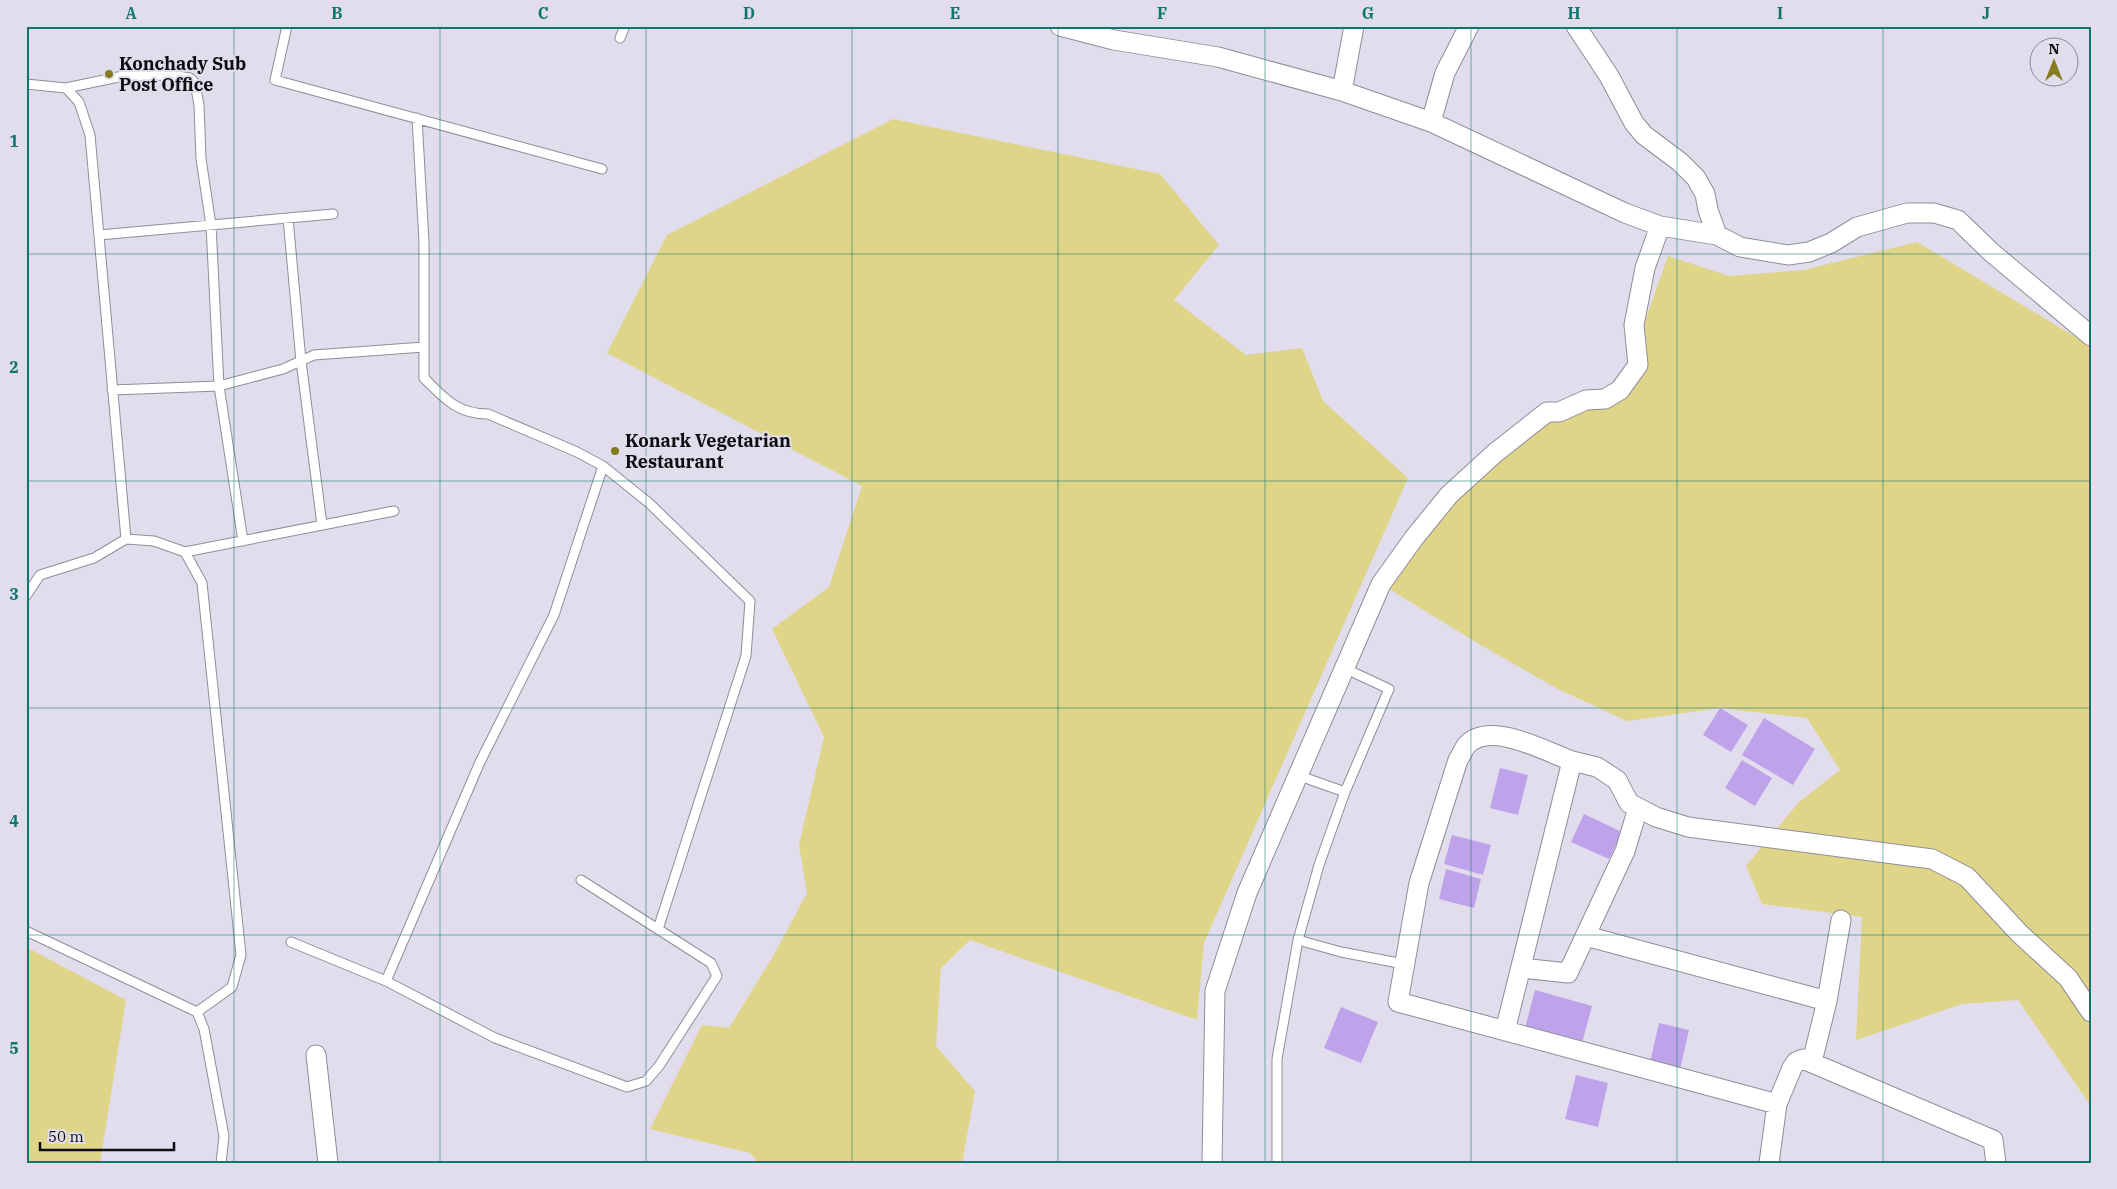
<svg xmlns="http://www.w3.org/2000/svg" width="2117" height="1189" viewBox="0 0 2117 1189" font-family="'IBM Plex Serif',serif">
	<rect width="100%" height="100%" fill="#e2ddec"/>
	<!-- green -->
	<path fill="#ded589" d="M893 119 1160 174 1219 245 1174 300 1246 355 1302 348 1323 401 1408 478 1204 943 1197 1020 970 940 941 968 936 1046 975 1091 962 1163H759L750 1153 650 1129 702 1025 729 1028 772 958 807 893 799 845 824 737 772 629 829 587 862 486 607 353 667 235Z
		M1917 242 2091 346V1106L2018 1000 1962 1004 1856 1040 1862 917 1762 904 1746 866 1799 802 1840 770 1807 718 1720 708 1627 721 1558 689 1479 644 1381 584 1449 495 1559 412 1630 376 1647 315 1668 256 1729 276 1804 270Z
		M26 947 126 1000 100 1163H26Z"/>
	<!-- building -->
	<path fill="#bea3eb" d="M1720 708 1748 725 1731 752 1703 735Z
		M1764 718 1815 749 1793 785 1742 755Z
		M1742 760 1772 778 1755 806 1725 788Z
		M1500 768 1528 775 1518 815 1490 808Z
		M1584 814 1622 832 1609 859 1571 842Z
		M1452 835 1491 845 1483 875 1444 864Z
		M1446 869 1481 879 1474 908 1439 899Z
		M1535 990 1592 1006 1581 1047 1524 1032Z
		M1341 1007 1378 1022 1361 1063 1324 1048Z
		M1659 1023 1689 1030 1680 1070 1650 1063Z
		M1576 1075 1608 1083 1598 1127 1565 1119Z"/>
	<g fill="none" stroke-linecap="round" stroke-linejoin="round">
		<defs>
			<path id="lane" d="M287 26 275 80 602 169
				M620 38 625 26
				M26 84 66 88 79 102 90 135 126 539 94 558 40 575 26 596
				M66 88 123 76 171 75 190 78 195 83 199 105 201 159 211 225 219 386 243 541
				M417 118 424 242V378C444 398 457 414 488 414L577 452 603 466 649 503 750 601 746 656 658 929
				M288 218 301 361 322 525
				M99 235 333 214
				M112 390 219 386 283 369 314 355 424 347
				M126 539 154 541 185 552 202 583 241 955 232 987 197 1012 204 1029 224 1136 221 1163
				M185 552 394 511
				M1344 668 1389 689 1345 792 1319 865 1298 940 1341 952 1404 964
				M1297 775 1345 792
				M26 931 197 1012
				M291 942 386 981 495 1038 627 1087 646 1081 659 1066 717 976 711 963 581 880
				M386 981 480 762 554 615 603 466
				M1277 1163V1059L1298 940"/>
			<path id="street" d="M1060 26 1114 40 1218 57 1342 91 1431 122 1625 213 1660 226 1717 235 1740 247 1788 255 1809 252 1831 243 1857 227 1907 213H1934L1958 220 1991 252 2091 336
				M1576 26 1609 76 1634 123 1644 135 1680 162 1696 178 1705 194 1708 210 1717 235
				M1342 91 1354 26
				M1431 122 1445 73 1469 26
				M1572 761 1597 767 1617 780 1629 803 1656 817 1688 827 1932 859 1967 877 2019 933 2068 978 2091 1012
				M1586 936 1827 1001
				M1521 968 1568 973 1625 851 1638 808
				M1505 1031 1572 761C1546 752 1489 719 1466 746 1463 750 1461 756 1458 760L1419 883 1398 1002 1777 1104
				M316 1055 328 1163
				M1812 1062 1827 1001 1841 920
				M1212 1163 1215 991 1247 893 1381 584 1414 538 1449 495 1495 453 1547 412H1559L1586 400 1605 399 1620 390 1638 365 1634 325 1645 268 1660 226
				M1769 1163 1777 1104 1792 1068 1796 1062 1803 1059 1993 1140 1996 1163"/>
		</defs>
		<!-- lane casing -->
		<use href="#lane" stroke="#908c99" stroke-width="11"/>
		<!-- street casing -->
		<use href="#street" stroke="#908c99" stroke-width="21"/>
		<!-- lane -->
		<use href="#lane" stroke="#fff" stroke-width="9"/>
		<!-- street -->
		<use href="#street" stroke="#fff" stroke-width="19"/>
	</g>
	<!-- grid -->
	<path fill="none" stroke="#0f766e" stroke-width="1" stroke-opacity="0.55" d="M234 26V1163M440 26V1163M646 26V1163M852 26V1163M1058 26V1163M1265 26V1163M1471 26V1163M1677 26V1163M1883 26V1163M26 254H2091M26 481H2091M26 708H2091M26 935H2091"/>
	<!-- markers -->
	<g fill="#857b20" stroke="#e2ddec" stroke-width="2">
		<circle cx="109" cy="74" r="5"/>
		<circle cx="615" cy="451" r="5"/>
	</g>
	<g text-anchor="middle" stroke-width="4" stroke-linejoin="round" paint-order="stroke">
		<!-- poi labels -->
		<g font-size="18" font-weight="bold" fill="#0d0c10" stroke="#e2ddec" text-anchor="start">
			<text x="119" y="70">Konchady Sub<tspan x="119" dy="21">Post Office</tspan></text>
			<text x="625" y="447">Konark Vegetarian<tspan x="625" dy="21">Restaurant</tspan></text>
		</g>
	</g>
	<!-- border -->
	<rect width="2117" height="1189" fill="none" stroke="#e2ddec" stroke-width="55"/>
	<!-- north arrow -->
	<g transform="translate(2054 62)"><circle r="24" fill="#e2ddec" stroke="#8d8994"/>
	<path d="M0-4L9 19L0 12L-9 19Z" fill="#857b20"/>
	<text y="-8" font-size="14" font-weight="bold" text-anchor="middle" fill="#0d0c10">N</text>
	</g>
	<!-- scale -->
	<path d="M40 1142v8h134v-8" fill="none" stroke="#0d0c10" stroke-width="2.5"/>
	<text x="48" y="1142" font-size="15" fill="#0d0c10" stroke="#e2ddec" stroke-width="4" paint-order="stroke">50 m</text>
	<rect x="28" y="28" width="2062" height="1134" fill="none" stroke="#0f766e" stroke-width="2"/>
	<g font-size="16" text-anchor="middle" font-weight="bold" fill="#0f766e">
		<text x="131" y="19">A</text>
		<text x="337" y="19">B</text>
		<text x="543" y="19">C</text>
		<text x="749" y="19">D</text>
		<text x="955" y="19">E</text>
		<text x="1162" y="19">F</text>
		<text x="1368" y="19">G</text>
		<text x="1574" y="19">H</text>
		<text x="1780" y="19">I</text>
		<text x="1986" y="19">J</text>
		<text x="14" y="147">1</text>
		<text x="14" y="373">2</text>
		<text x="14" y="600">3</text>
		<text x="14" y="827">4</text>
		<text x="14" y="1054">5</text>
	</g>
</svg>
